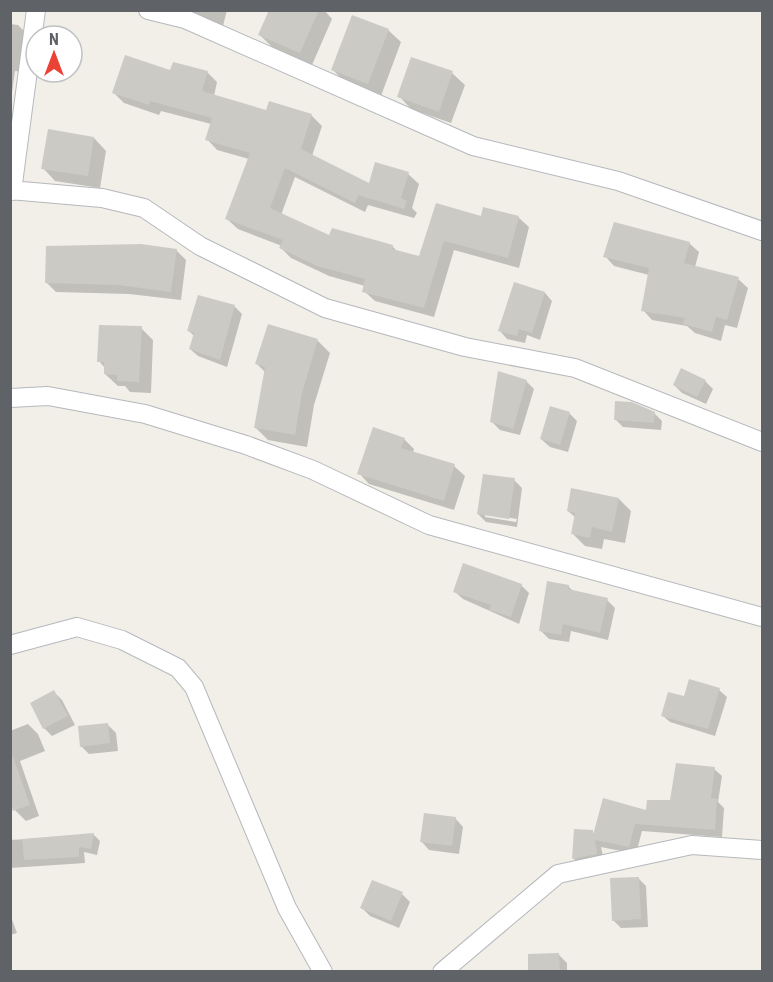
<svg xmlns="http://www.w3.org/2000/svg" width="773" height="982" viewBox="0 0 773 982" font-family="'Roboto Condensed',sans-serif">
	<rect width="100%" height="100%" fill="#f1efe8"/>
	<!-- shadow -->
	<path fill="#0003" fill-rule="evenodd" d="M177 10H227L223 26Z
		M270 10H324L332 19 312 65 272 47 260 35Z
		M10 24 18 25 28 35 22 72 15 71 10 107Z
		M388 30 401 42 381 96 345 82 333 70Z
		M412 58 452 73 465 85 451 123 411 109 399 96Z
		M171 72H207L217 82 214 96 267 112 270 102 312 116 322 126 312 156 370 185 408 174 419 184 412 208 417 213 414 218 368 205 365 212 295 177 281 215 330 237 392 246 398 252 420 258 437 205 482 218 518 217 529 227 519 268 454 250 434 317 375 301 364 291 365 286 329 276 291 258 281 248 282 246 238 229 227 219 249 159 217 150 207 139 211 124 161 111 159 115 124 103 114 93Z
		M94 138 106 151 100 188 55 181 43 168Z
		M689 243 699 252 695 267 738 279 748 288 737 328 725 325 721 341 695 333 687 326 652 320 643 310 649 275 614 266 605 256Z
		M176 250 186 260 181 300 129 294 56 292 46 282Z
		M515 284 545 293 552 301 540 340 527 335 525 343 507 339 500 331Z
		M234 306 242 314 227 367 198 356 190 349 195 337 189 331Z
		M269 326 318 341 330 353 314 405 307 447 268 440 256 428 266 373 257 364Z
		M141 328 153 340 151 393 130 392 125 386H118L105 374V368L99 361Z
		M526 381 534 389 520 435 500 430 492 422Z
		M705 381 713 389 706 404 682 393 674 385Z
		M569 413 577 421 568 452 550 447 541 439Z
		M654 413 662 421 661 430 623 427 615 419Z
		M404 439 414 449 413 453 454 466 465 476 454 510 369 484 359 473Z
		M514 480 522 488 517 527 486 522 478 514ZM485 514 517 519 516 522 485 517Z
		M619 499 631 511 625 543 604 539 602 549 585 546 573 534 576 518 568 511Z
		M521 585 529 593 519 624 463 599 454 591Z
		M568 586 574 592 607 600 615 608 608 640 571 631 569 642 549 639 541 631Z
		M719 690 727 697 715 736 670 722 662 715 685 698Z
		M54 692 62 700 75 725 52 736 44 728Z
		M28 724 38 734 45 751 20 761 39 816 26 821 15 810 10 798V731Z
		M108 725 116 733 118 751 89 754 81 746Z
		M714 769 722 776 718 802 724 808 722 837 642 831 636 854 601 847 604 861 581 866 574 859 575 831H592L595 835 671 802Z
		M455 818 463 827 459 854 429 850 421 841Z
		M94 835 100 841 97 855 84 852 85 863 10 868V840Z
		M638 878 646 886 648 927 621 928 613 920Z
		M402 894 410 902 399 928 370 916 362 908Z
		M10 914 17 933 10 935Z
		M558 954 567 963V972H530Z"/>
	<!-- building -->
	<path fill="#cccac5" d="M269 10H319L300 53 258 35Z
		M352 15 389 29 368 84 331 70Z
		M125 55 170 70 173 62 208 71 202 91 266 110 269 101 312 114 301 149 369 183 375 162 409 172 401 198 407 201 404 209 358 195 355 203 285 168 270 208 329 235 332 228 393 245 392 249 419 256 436 203 481 216 483 207 519 216 508 258 444 241 424 308 362 292 365 279 317 266 279 248 283 240 225 219 250 153 205 140 212 118 150 101 149 105 112 93Z
		M411 57 453 71 439 112 397 97Z
		M48 129 94 137 88 176 41 169Z
		M614 222 690 242 684 263 739 277 727 320 716 317 712 332 683 324 685 318 641 311 649 268 603 257Z
		M141 244 177 249 171 292 118 285 45 283 46 246Z
		M514 282 545 292 532 333 519 329 517 336 498 331Z
		M198 295 235 305 220 360 189 349 194 333 187 331Z
		M268 324 318 339 302 393 295 435 254 428 265 367 255 364Z
		M99 325 142 326 139 382 117 381V375L104 374V362H97Z
		M681 368 706 380 697 397 673 385Z
		M498 371 527 380 513 429 490 422Z
		M615 401 632 402 655 412 654 423 614 420Z
		M550 406 570 412 560 445 540 439Z
		M373 427 405 438 401 448 455 464 444 501 357 474Z
		M483 474 515 478 509 519 477 514Z
		M571 488 619 498 612 532 592 527 590 538 571 534 575 513 567 511Z
		M463 563 522 584 511 617 489 610 491 605 453 592Z
		M547 581 569 585 568 589 608 598 600 633 563 624 561 635 539 631Z
		M689 679 720 688 708 729 661 716 668 692 684 696Z
		M54 690 68 716 43 729 30 703Z
		M108 723 110 743 80 747 78 726Z
		M10 757H13L30 805 13 811 10 802Z
		M676 763 715 767 711 798 717 799 715 830 635 824 629 847 595 840 597 854 572 859 574 829 593 830V835L603 798 646 810 647 800H670Z
		M424 813 456 817 452 846 420 842Z
		M94 833 91 849 79 847V857L24 860 22 839Z
		M639 877 641 919 612 921 610 878Z
		M372 880 403 892 391 921 360 908Z
		M559 953 560 972H528V954Z"/>
	<g fill="none" stroke-linecap="round" stroke-linejoin="round">
		<defs>
			<path id="minor" d="M148 10 185 19 473 146 618 181 762 231
				M10 190 102 198 144 208 200 246 325 308 465 347 575 368 762 442
				M12 191 36 10
				M10 398 48 396 145 414 246 445 313 470 429 525 762 617
				M10 645 77 627 122 640 178 668 194 687 287 908 323 972
				M442 972 558 874 692 845 762 850"/>
		</defs>
		<!-- minor casing -->
		<use href="#minor" stroke="#b5b8bc" stroke-width="20"/>
		<!-- minor -->
		<use href="#minor" stroke="#fff" stroke-width="18"/>
	</g>
	<!-- border -->
	<rect width="773" height="982" fill="none" stroke="#5f6368" stroke-width="24"/>
	<!-- north arrow -->
	<g transform="translate(54 54)"><circle r="28" fill="#ffffff" stroke="#bfc1c3" stroke-width="1.5"/>
	<path d="M0-4.5L10 22L0 15L-10 22Z" fill="#ea4335"/>
	<text y="-9" font-size="16" font-weight="bold" text-anchor="middle" fill="#5f6368">N</text>
	</g>
</svg>
